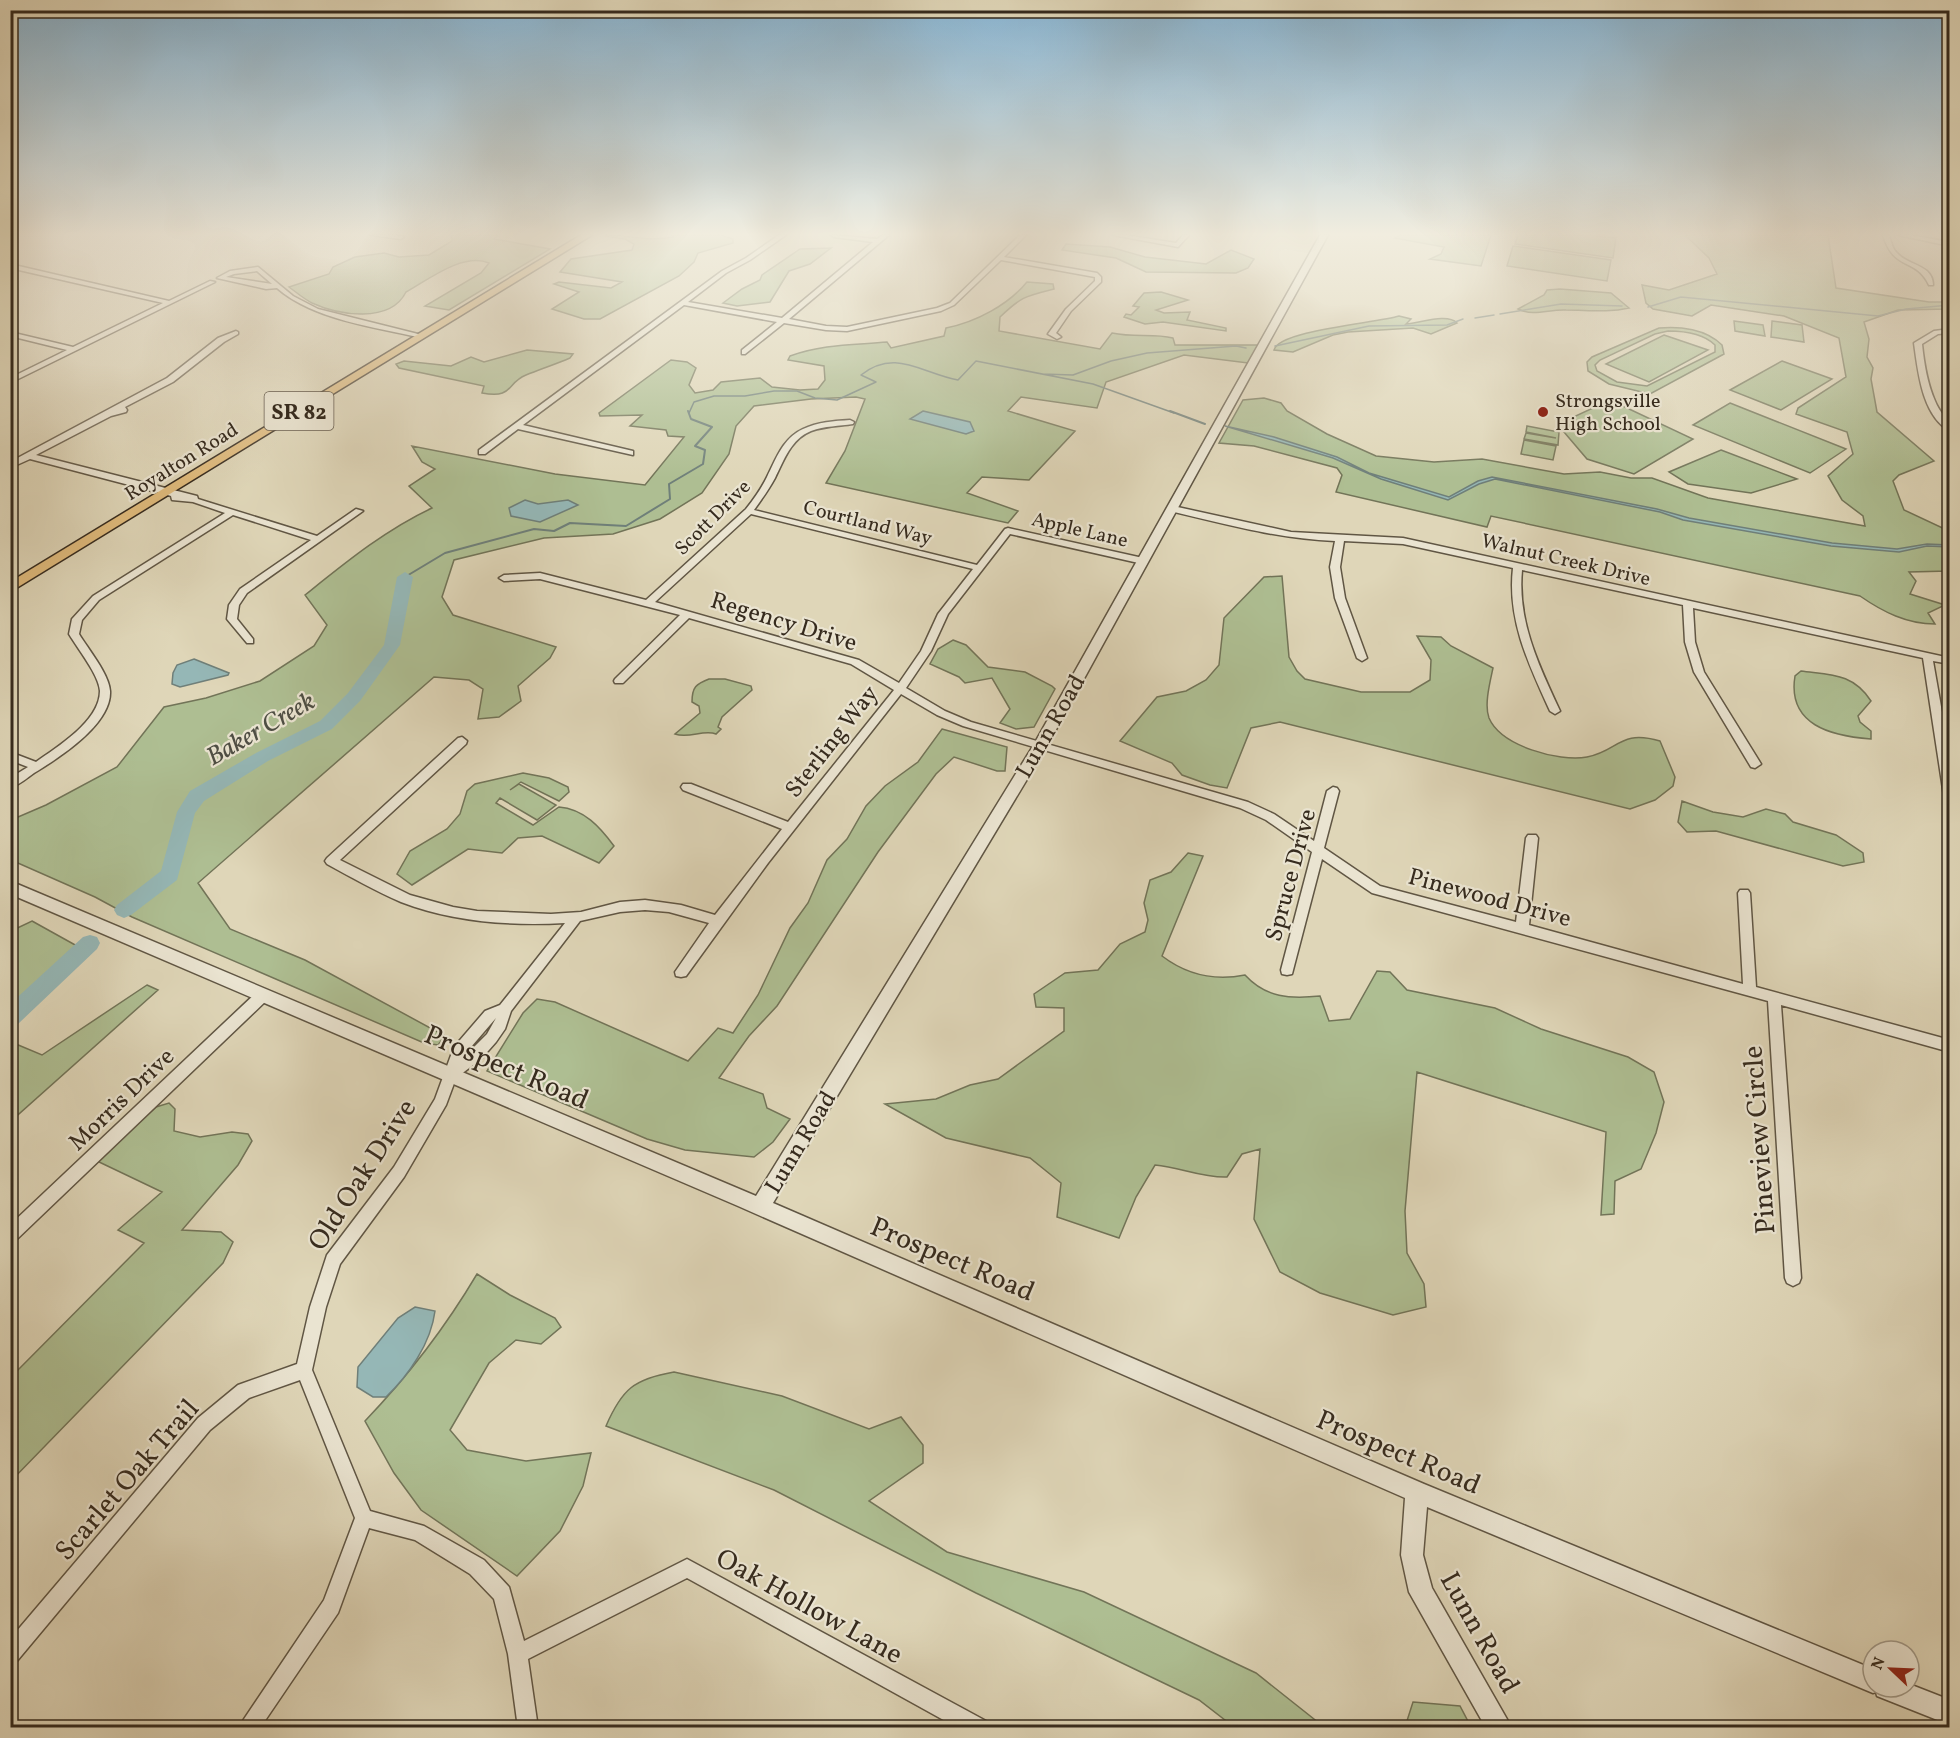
<svg xmlns="http://www.w3.org/2000/svg" width="1960" height="1738" viewBox="0 0 1960 1738" font-family="Vollkorn,serif">
	<rect width="100%" height="100%" fill="#dfd6b8"/>
	<filter id="stains"><feTurbulence type="fractalNoise" baseFrequency=".00333" numOctaves="4"/><feColorMatrix values="0 0 0 0 .2 0 0 0 0 .09 0 0 0 0 .02 0 0 0 .5 -.17"/></filter>
	<radialGradient id="worn" r=".72"><stop offset=".6" stop-color="#630" stop-opacity="0"/><stop offset="1" stop-color="#630" stop-opacity=".3"/></radialGradient>
	<!-- green -->
	<path fill="#aebe92" stroke="#727458" stroke-width="1.5" fill-rule="evenodd" d="M452 235H499L494 239 550 249 449 310 425 306 481 273 489 263C463 252 428 280 406 292 390 324 338 315 312 303 304 299 296 292 289 287L329 274 333 267 355 257 384 253 399 257 429 255 452 241Z
		M607 235C629 235 651 242 673 237L672 235H721L733 239V243L698 253 694 262 679 276 600 319H584L552 309 579 292 554 284 559 282 611 288 622 282 560 272 571 259 632 250 634 244 625 239 605 236Z
		M1400 235H1491L1481 266 1430 259 1441 254 1444 247 1395 238Z
		M1518 235H1589L1616 238 1613 258 1515 244Z
		M1685 235H1828L1836 288 1929 302H1949V309L1898 310 1864 322 1869 339 1867 357 1873 368 1871 379 1877 412 1934 461 1899 475 1893 481 1904 510 1949 531V571L1909 572 1916 581 1910 594 1945 605 1928 613 1935 624C1907 624 1883 612 1860 596L1491 516 1487 527 1336 492 1342 475 1337 468 1254 446 1219 443 1243 400 1264 398 1281 403 1287 411 1327 434 1376 456 1434 462 1482 459 1564 474 1600 472 1631 478H1652L1708 498 1865 526 1863 516 1842 500 1828 476 1853 454 1847 432 1796 414 1798 408 1846 377 1839 338 1784 316 1711 305 1692 316 1653 309 1646 303 1642 285 1669 290 1717 274 1709 258Z
		M1066 244 1110 247 1145 257 1206 264 1231 250 1254 259 1248 268 1236 273 1146 272 1116 258 1062 250Z
		M1513 246 1611 260 1607 281 1507 266Z
		M831 248 810 264 789 271 770 302 737 306 723 303 742 289 760 280 762 275 800 249Z
		M1027 282 1053 284 1054 289C1026 296 1022 296 1000 317L999 331 1100 349 1112 333C1135 338 1153 333 1173 338L1175 345H1258L1248 363 1184 355 1106 382 1097 408 1021 397 1008 411 1075 431 1029 480 982 477 967 493 1018 511 1008 523 826 483 845 451 865 399 856 397 811 399 754 406 736 426 729 454 702 493 660 519 613 534 544 538 454 560 442 597 453 615 556 647 550 658 518 686 521 701 499 717 478 719 483 689 469 680 434 677 198 883 230 929 305 960 445 1036 438 1045 424 1043 132 917 95 897 11 860V820L46 805 117 767 164 707 206 698 260 681 314 646 327 625 305 595C345 563 385 530 432 508L409 486 435 469 422 462 412 446 555 474 645 485 684 437 668 436 666 430 630 426 642 415 600 416 599 413 671 360 687 362 696 368 689 385 695 393 713 390 721 382 760 378 772 387 800 390 818 389 825 380 824 366 788 360 790 356C822 344 854 345 887 342L891 348 944 336 946 328C976 322 1008 305 1027 282Z
		M1560 289 1611 293 1629 308C1607 313 1588 310 1566 310 1549 309 1534 317 1518 309L1544 295 1547 290Z
		M1161 292 1188 300 1156 310 1164 313 1190 312 1187 320 1226 328V331L1163 322 1145 324 1124 317 1126 314 1131 315 1139 307 1133 306 1144 293Z
		M1399 316 1411 319 1406 324C1421 323 1447 313 1457 323L1431 334 1413 328 1348 332 1333 335 1293 352 1274 350C1279 330 1377 323 1399 316Z
		M1734 321 1763 325 1765 336 1735 331Z
		M1772 321 1802 325 1804 342 1771 337Z
		M1659 328C1680 326 1706 329 1722 345L1724 354 1650 394 1609 384 1588 371 1587 362 1592 357ZM1668 331C1684 331 1703 333 1715 345V352L1647 386 1617 382 1597 371 1595 365 1600 360 1655 334Z
		M1664 335 1708 350 1649 382 1606 364Z
		M527 350 573 354 570 358C556 364 541 369 526 375 506 383 514 399 482 393L484 386 399 368 396 364 404 361 451 366 471 357 484 362Z
		M1782 361 1832 379 1781 410 1730 390Z
		M1610 400 1693 439 1634 474 1587 459 1564 432 1567 420Z
		M1730 403 1846 449 1810 473 1693 425Z
		M1527 426 1559 432 1558 445 1524 439 1526 433 1556 438 1526 432Z
		M1524 440 1556 446 1553 460 1521 454Z
		M1721 450 1797 479 1751 493 1688 484 1669 472Z
		M1282 576 1289 657 1297 671 1305 679 1361 692H1410L1430 680 1431 660 1417 636 1441 637 1451 646 1493 668C1490 682 1484 705 1489 718 1501 746 1558 762 1587 757 1619 751 1619 729 1660 741L1675 777 1673 786 1655 800 1630 809 1280 722 1251 728 1227 788 1210 785 1182 775 1172 763 1120 741 1157 697 1186 691 1206 680 1219 665 1224 618 1264 577Z
		M953 640 966 645 988 667 1025 672 1052 686 1055 689 1034 727 1016 729 1000 723 1010 709 992 678 965 683 959 677 930 664 938 649Z
		M1801 671C1831 675 1853 673 1871 701L1858 716 1860 722 1871 731V739C1831 736 1787 725 1795 676Z
		M709 679H725L751 686 752 690 722 717 718 727 721 729 716 734C704 729 689 739 675 734L700 713 699 706 692 702C692 687 696 684 709 679Z
		M942 729 1007 747 1005 771H997L954 757 936 774 878 852 777 1006 749 1036 719 1078 763 1094 767 1108 790 1119 773 1142 754 1157 685 1150 647 1139 487 1071 523 1013 537 999 555 1002 688 1061 718 1028 733 1033 758 995 790 928 808 903 827 860 847 839 866 806 885 786 918 762Z
		M523 773 549 778 568 787 569 792 559 801 521 782 510 790 519 784 556 805 537 820 500 798 496 803 533 825 559 807C584 809 600 827 614 846L599 863 542 836 518 838 502 853 468 849 412 885 397 874 410 851 447 829 460 814 467 791 475 784Z
		M1682 801 1713 812 1743 817 1766 809 1785 814 1793 822 1836 835 1863 853 1864 862 1843 866 1716 831 1687 832 1678 822Z
		M1188 853 1203 856 1162 956C1187 975 1215 981 1245 975 1266 998 1290 999 1320 996L1329 1021 1350 1019 1377 971 1390 972 1407 990 1495 1008 1541 1029 1628 1057 1654 1072 1664 1102 1656 1133 1641 1169 1615 1181 1614 1214 1601 1215 1606 1132 1417 1072 1405 1211 1407 1253 1424 1284 1426 1307 1393 1315 1320 1293 1280 1272 1254 1219 1260 1149 1242 1154 1227 1177C1202 1178 1180 1167 1155 1165L1136 1197 1119 1238 1057 1217 1061 1183 1030 1158 946 1138 885 1104 936 1099 970 1085 998 1079 1064 1031V1008L1036 1007 1034 994 1065 973 1098 970 1120 944 1145 932 1148 920 1144 903 1150 880 1171 872Z
		M32 921 77 946 11 1011V931Z
		M147 985 158 990 11 1121V1042L42 1055Z
		M169 1103 175 1109 174 1131 200 1137 232 1132 248 1134 252 1141 238 1165 182 1230 221 1232 233 1242 223 1263 11 1481 10 1378 144 1243 118 1230 162 1192 97 1161 156 1107Z
		M477 1274 510 1295 555 1318 561 1327 541 1344 516 1340 489 1363 450 1430 467 1450 526 1461 591 1453 583 1486 560 1531 517 1576 421 1510 394 1473 365 1421C408 1376 445 1328 477 1274Z
		M674 1372 782 1396 869 1429 901 1417 923 1445V1463L869 1501 947 1552 1084 1592 1256 1673 1324 1727H1234L1199 1700 976 1593 774 1490 606 1426C622 1389 634 1379 674 1372Z
		M1413 1702 1460 1706 1471 1727H1405Z"/>
	<!-- water -->
	<path fill="#95b7b6" stroke="#6f7f79" stroke-width="1.5" d="M923 411 970 422 974 431 966 434 910 419Z
		M1225 426 1274 437 1337 457 1369 473 1449 497 1478 481 1492 477 1657 509 1689 518 1832 543 1897 549 1927 544 1949 545V547L1927 546 1899 552 1831 546 1683 520 1660 512 1495 479 1479 484 1448 500 1381 479 1333 458Z
		M525 500 538 504 568 500 578 505 540 522 511 516 509 508Z
		M194 659 229 673 228 675 180 687 172 684 173 673 177 665Z
		M415 1307 435 1311C431 1343 409 1375 386 1397H373L357 1387 358 1367 398 1318Z"/>
	<g fill="none" stroke-linecap="round" stroke-linejoin="round">
		<!-- stream-far1 -->
		<path stroke="#6f7f79" stroke-width="1.5" d="M1648 307 1681 297 1878 316 1906 309 1950 305
			M1500 314 1561 304 1622 306
			M1475 318 1494 315
			M1275 346 1369 326 1447 325 1463 319
			M1042 374 1073 375 1111 361 1147 353 1236 346 1246 348
			M689 413 694 402 714 396H745L774 391H797L815 398 837 400 876 382 861 375C895 348 921 373 958 380L976 361 1093 384 1174 413"/>
		<!-- stream -->
		<path stroke="#6f7f79" stroke-width="2" d="M1170 411 1205 424
			M405 577 445 553 534 529 554 531 570 523 626 526 670 499 669 484 703 464 705 450 695 446 712 427 691 419 688 411"/>
		<!-- river -->
		<path fill="#95b7b6" fill-rule="evenodd" d="M405 572 413 577 400 645 360 701 332 729 268 761 204 801 195 813 177 880 131 915 124 918 117 915 114 910 117 905 161 871 177 812 190 791 256 753 320 721 348 693 384 645 397 577Z
			M90 935 97 937 100 943 97 949 18 1024 10 1027V1004L83 937Z"/>
		<defs>
			<path id="minor" d="M371 235H394L404 237 401 239Z
				M779 235H786L750 260 726 273 688 302 782 318 873 242 834 237 831 235 877 239 883 235H889L789 319 826 326 847 327 937 308 950 303 1020 235H1026L1004 257 1097 273 1101 277V282L1071 311 1056 333 1061 337 1057 339 1048 334 1066 309 1095 281V277L1001 260 954 305 941 311 847 331 826 330 784 323 745 354H742V350L777 322 684 305 523 425 633 451V455L518 429 485 454H479V450L722 271 746 258Z
				M1113 235H1125L1176 243 1183 235H1189L1178 247Z
				M1883 235H1889C1891 241 1892 248 1896 252 1907 266 1933 264 1933 285H1929C1916 257 1894 272 1883 235Z
				M1898 235H1909L1950 242V246Z
				M10 264 169 301 210 281 215 282 10 383V378L67 350 10 336V332L73 347 163 303 10 268Z
				M258 267 293 296 318 309 426 336 422 338C375 327 314 320 277 288L266 289 217 278 230 271ZM257 271 272 284 226 277 234 274Z
				M1950 329V333L1938 334 1922 344C1924 363 1927 383 1935 401 1939 412 1950 421 1950 431 1922 416 1918 371 1914 343L1934 331Z
				M236 331 238 332V334L224 342 173 382 125 407 127 410 126 412 111 416 36 455 197 496 198 499 317 536 356 509 363 511 247 593 239 605 237 619 253 639V643H247L227 619 229 605 240 589 311 540 233 515 99 600 82 620 79 634C88 649 109 674 110 691 112 724 59 758 34 773 27 778 19 785 10 788V778L28 767 10 760V752L36 762C57 747 100 721 100 691 99 675 78 649 69 634L72 619 93 596 225 513 193 502 172 500 171 496 30 459 10 468V462L167 378 218 338Z
				M850 420 854 422 853 424C839 426 825 426 811 431 791 439 784 460 775 478 769 489 762 499 754 510L977 565 1005 529 1008 528 1143 558 1148 561 1143 564 1010 534 948 614 931 651 906 688 945 711 971 722 1248 802 1274 814 1314 841 1327 791 1333 787 1337 788 1339 791 1324 848 1380 886 1516 922 1526 838 1528 835H1536L1538 838 1529 925 1743 984 1738 893 1740 890H1748L1750 893 1756 987 1950 1040V1052L1781 1005 1801 1278 1799 1283 1793 1286 1787 1283 1785 1278 1768 1001 1372 893 1322 859 1293 970 1292 974 1287 975 1282 974 1281 970 1312 852 1266 820 1240 808 963 726 937 715 901 694 768 863 686 976 681 977 676 976 675 972 709 923 669 912 645 910 620 912 580 921 511 1011 505 1029 496 1042 481 1059 456 1078 446 1105 404 1177 340 1264 326 1307 312 1370 370 1511 424 1526 484 1560 509 1587 524 1641 687 1559 986 1721 989 1728H958L687 1578 528 1659 538 1728H518L508 1654 494 1599 470 1574 415 1540 369 1528 338 1613 260 1728H238L324 1600 355 1518 300 1380 249 1398 210 1430 17 1661 10 1663V1639L198 1418 238 1385 297 1364 310 1307 327 1255 394 1167 435 1099 454 1047 485 1011 500 1005 565 923C510 926 453 922 401 902 375 891 351 877 327 864L325 861 327 858 458 738 462 737 467 741 466 744 340 860 410 895 453 907 477 911 551 914 581 912 620 902 645 900 681 905 715 915 782 829 683 790 681 787 683 784H691L788 822 894 690 851 664 689 618 623 683H615L614 681 615 679 680 615 540 579 504 581 499 578 504 575 540 573 646 600 746 509C754 499 761 489 767 477 776 459 783 438 803 429 818 422 834 421 850 420ZM751 514 973 569 938 614 921 651 899 683 859 660 655 602ZM496 1018 487 1034 464 1057 465 1054Z
				M1173 506 1291 532 1403 538 1950 658V664L1933 661 1950 758V800L1944 796 1923 658 1693 608 1695 642 1704 672 1761 764 1755 768 1751 767 1694 672 1685 642 1683 605 1522 570C1517 621 1539 666 1560 711L1555 714 1550 711C1529 665 1507 620 1513 568L1403 544 1344 541 1340 567 1345 598 1367 658 1362 661 1357 658 1335 598 1330 567 1335 541C1279 539 1225 524 1170 511L1169 509Z
				M263 990 268 991 270 995 268 999 15 1241 10 1243V1225L258 991Z"/>
			<path id="tertiary" d="M1320 235H1328L1047 746 773 1203 1424 1484 1873 1669V1687H1909V1684L1950 1700V1725L1877 1696 1876 1692 1873 1693 1427 1507 1423 1555 1432 1588 1512 1728H1486L1409 1592 1401 1555 1405 1498 738 1206 10 894V881L756 1196 1033 746Z"/>
			<path id="primary" d="M581 235H592L10 592V582Z"/>
		</defs>
		<!-- minor casing -->
		<use href="#minor" stroke="#605644" stroke-width="3"/>
		<!-- tertiary casing -->
		<use href="#tertiary" stroke="#605644" stroke-width="3"/>
		<!-- primary casing -->
		<use href="#primary" stroke="#362b1e" stroke-width="3"/>
		<!-- minor -->
		<use href="#minor" fill="#eae4d1" fill-rule="evenodd"/>
		<!-- tertiary -->
		<use href="#tertiary" fill="#eae4d1" fill-rule="evenodd"/>
		<!-- primary -->
		<use href="#primary" fill="#e0bb7c" fill-rule="evenodd"/>
	</g>
	<!-- sky -->
	<linearGradient id="sky" x2="0" y2="1"><stop stop-color="#87b5d4"/><stop offset="0.49" stop-color="#f1eddf"/><stop offset="1" stop-color="#f1eddf" stop-opacity="0"/></linearGradient>
	<rect width="1960" height="478" fill="url(#sky)"/>
	<!-- markers -->
	<circle fill="#8f2418" stroke="#eae4d1" stroke-width="2" cx="1543" cy="412" r="6"/>
	<g text-anchor="middle" stroke-width="4.5" stroke-linejoin="round" paint-order="stroke">
		<!-- far-poi labels -->
		<g font-size="20" fill="#362b1e" stroke="#eae4d1" text-anchor="start">
			<text x="1555" y="407">Strongsville<tspan x="1555" dy="23">High School</tspan></text>
		</g>
		<!-- far-street labels -->
		<g font-size="20" fill="#362b1e" stroke="#eae4d1">
			<text transform="translate(181 461) rotate(-32)" y="7">Royalton Road</text>
			<text transform="translate(712 517) rotate(-45)" y="7">Scott Drive</text>
			<text transform="translate(868 522) rotate(14)" y="7">Courtland Way</text>
			<text transform="translate(1080 529) rotate(13)" y="7">Apple Lane</text>
			<text transform="translate(1566 559) rotate(13)" y="7">Walnut Creek Drive</text>
		</g>
		<!-- shield labels -->
		<rect fill="#eae4d1" stroke="#6c6254" stroke-width="1.5" x="264.5" y="392" width="69" height="38" rx="4.5"/>
		<g font-size="22" font-weight="bold" fill="#362b1e">
			<text x="299" y="419">SR 82</text>
		</g>
		<!-- street labels -->
		<g font-size="24" fill="#362b1e" stroke="#eae4d1">
			<text transform="translate(784 621) rotate(17)" y="8">Regency Drive</text>
			<text transform="translate(1050 726) rotate(-60)" y="8">Lunn Road</text>
			<text transform="translate(831 741) rotate(-52)" y="8">Sterling Way</text>
			<text transform="translate(1290 875) rotate(-75)" y="8">Spruce Drive</text>
			<text transform="translate(1490 897) rotate(15)" y="8">Pinewood Drive</text>
			<text transform="translate(121 1099) rotate(-44)" y="8">Morris Drive</text>
			<text transform="translate(800 1142) rotate(-59)" y="8">Lunn Road</text>
		</g>
		<!-- water labels -->
		<g font-size="26" font-style="italic" fill="#4e4e44" stroke="#eae4d1">
			<text transform="translate(260 728) rotate(-30)" y="9">Baker Creek</text>
		</g>
		<!-- near-street labels -->
		<g font-size="28" fill="#362b1e" stroke="#eae4d1">
			<text transform="translate(507 1066) rotate(23)" y="10">Prospect Road</text>
			<text transform="translate(1758 1140) rotate(-94)" y="10">Pineview Circle</text>
			<text transform="translate(361 1174) rotate(-57)" y="10">Old Oak Drive</text>
			<text transform="translate(953 1258) rotate(23)" y="10">Prospect Road</text>
			<text transform="translate(1399 1451) rotate(23)" y="10">Prospect Road</text>
			<text transform="translate(126 1479) rotate(-49)" y="10">Scarlet Oak Trail</text>
			<text transform="translate(810 1605) rotate(29)" y="10">Oak Hollow Lane</text>
			<text transform="translate(1481 1632) rotate(61)" y="10">Lunn Road</text>
		</g>
	</g>
	<!-- margin -->
	<rect width="1960" height="1738" fill="none" stroke="#dfd6b8" stroke-width="36"/>
	<rect x="12" y="12" width="1936" height="1714" fill="none" stroke="#362b1e" stroke-width="3"/>
	<rect x="18" y="18" width="1924" height="1702" fill="none" stroke="#362b1e" stroke-width="1.5"/>
	<!-- north arrow -->
	<g transform="translate(1891 1669) rotate(293)"><circle r="28" fill="#eae4d1" stroke="#a29a89" stroke-width="1.5"/>
	<path d="M0-4.5L10 22L0 15L-10 22Z" fill="#8f2418"/>
	<text y="-9" font-size="16" font-weight="bold" text-anchor="middle" fill="#362b1e">N</text>
	</g>
	<rect width="100%" height="100%" filter="url(#stains)"/>
	<rect width="100%" height="100%" fill="url(#worn)"/>
</svg>
